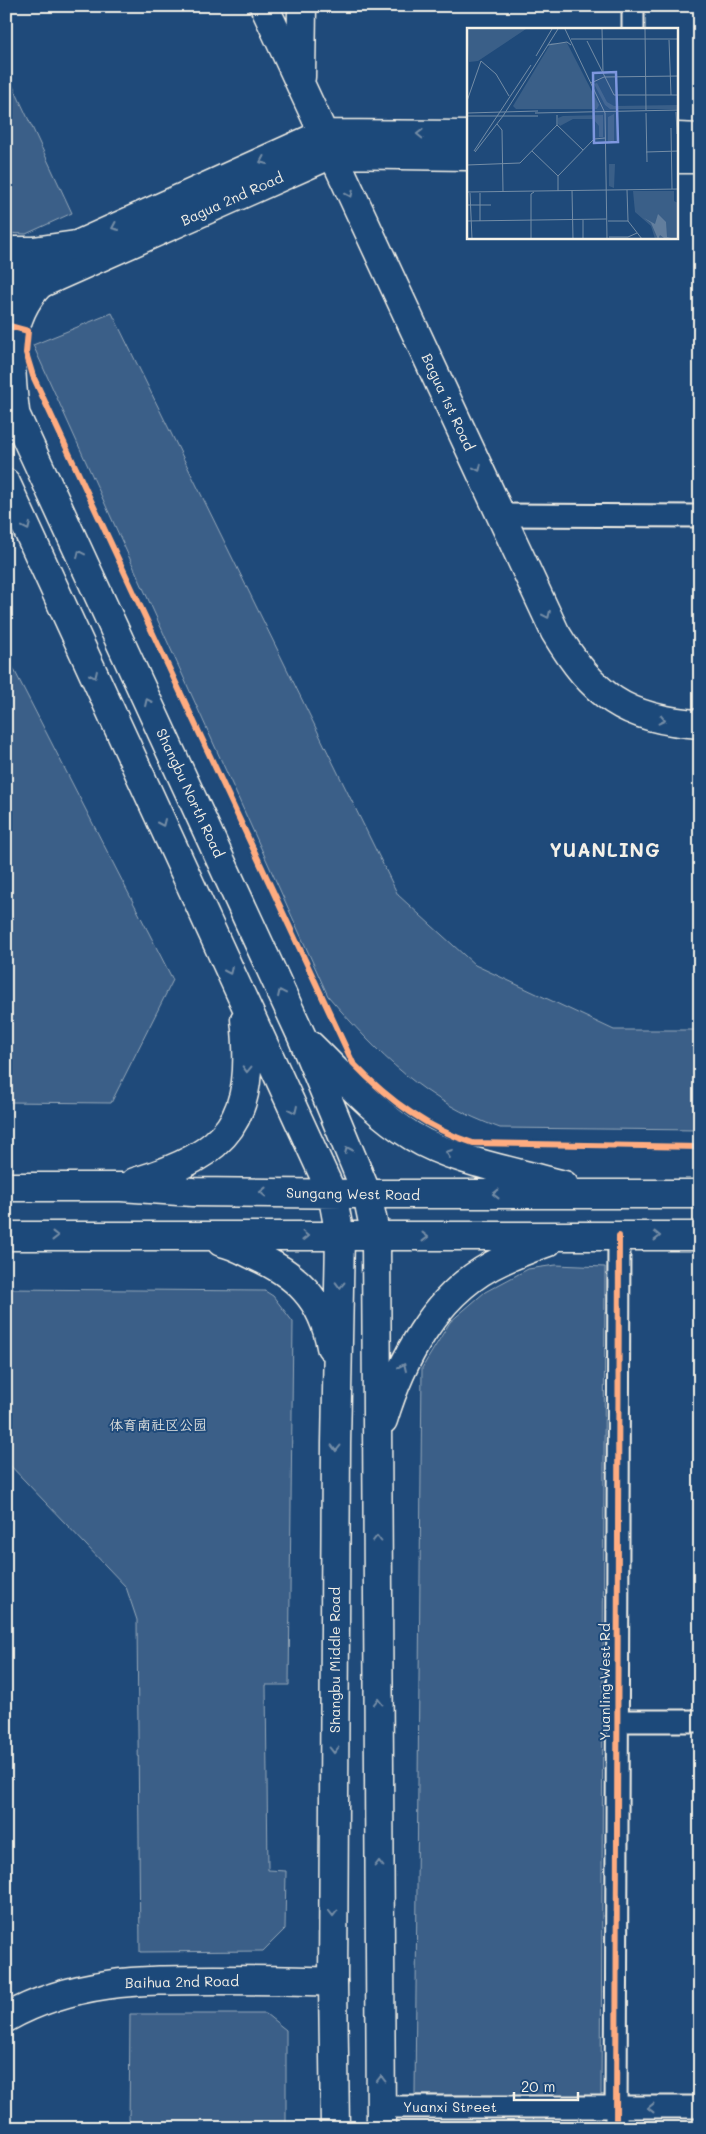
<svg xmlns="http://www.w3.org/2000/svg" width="706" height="2134" viewBox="0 0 706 2134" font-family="Mali,'LXGW WenKai TC',sans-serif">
	<rect width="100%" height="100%" fill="#1f4a7a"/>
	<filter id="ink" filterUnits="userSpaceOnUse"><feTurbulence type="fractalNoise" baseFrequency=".02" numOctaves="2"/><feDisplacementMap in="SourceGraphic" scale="10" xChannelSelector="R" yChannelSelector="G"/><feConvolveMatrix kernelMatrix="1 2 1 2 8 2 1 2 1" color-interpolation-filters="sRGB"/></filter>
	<g filter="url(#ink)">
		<!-- green -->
		<path fill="#3a5f88" stroke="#97a8b8" d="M6 71 72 213 26 234 6 233Z
			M112 313 398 895 475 965 614 1030H700V1130L500 1128C425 1102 378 1054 328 996L33 345Z
			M6 654 173 980 111 1103 6 1102Z
			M556 1265 605 1267 601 2096 415 2095 422 1368 450 1322 485 1292 528 1269Z
			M6 1289 265 1291 273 1296 293 1322 289 1685H266L268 1870 286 1871 285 1929 263 1951 140 1952 137 1620 126 1587 6 1461Z
			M130 2014H266L286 2030V2128H129Z"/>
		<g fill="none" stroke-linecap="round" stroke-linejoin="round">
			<defs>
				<path id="street" d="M633 29V6
					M501 515 700 516
					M617 1721H700
					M381 2107H700
					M616 2128 619 1236"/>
				<path id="secondary" d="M264 6 555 632C593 695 625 720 700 724
					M301 77 302 6
					M677 137 700 138
					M677 159H700
					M6 277 323 134 468 135
					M6 299 332 154 468 156
					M6 2018C74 1980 139 1980 214 1980 254 1980 294 1980 333 1982"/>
				<path id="primary" d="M6 251H33L76 245
					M6 394 302 1037 367 1194 376 1237 381 2128
					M15 411C9 366 6 319 40 284
					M6 483 332 1193 340 1236 336 1444 333 1982 335 2128
					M310 1045C343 1077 373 1112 412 1136 452 1161 518 1172 564 1185
					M135 1182C230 1153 256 1120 245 1019
					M6 1187H121L193 1192 367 1194H700
					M6 1236H700
					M221 1242C232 1244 243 1250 253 1255 296 1274 323 1299 331 1347
					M383 1420C401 1361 434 1297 491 1266 509 1256 528 1249 548 1242"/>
			</defs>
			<!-- street casing -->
			<use href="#street" stroke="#f4f1e8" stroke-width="25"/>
			<!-- secondary casing -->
			<use href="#secondary" stroke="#f4f1e8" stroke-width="31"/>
			<!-- primary casing -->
			<use href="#primary" stroke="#f4f1e8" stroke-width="31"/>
			<!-- street -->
			<use href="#street" stroke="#1f4a7a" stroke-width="21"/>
			<!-- secondary -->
			<use href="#secondary" stroke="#1f4a7a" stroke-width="28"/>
			<!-- primary -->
			<use href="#primary" stroke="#1f4a7a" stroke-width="28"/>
			<defs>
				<path id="cycleway" d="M6 325 28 331 26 353 33 376 353 1063C387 1099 426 1128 473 1143L700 1147
					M616 2128 619 1236"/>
			</defs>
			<!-- cycleway casing -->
			<use href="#cycleway" stroke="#1f4a7a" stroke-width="9"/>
			<!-- cycleway -->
			<use href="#cycleway" stroke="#ffac80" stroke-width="6"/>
		</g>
		<!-- one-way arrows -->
		<defs><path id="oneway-chevron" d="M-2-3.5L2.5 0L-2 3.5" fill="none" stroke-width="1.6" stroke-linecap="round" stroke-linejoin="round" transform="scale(1.25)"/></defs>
		<g stroke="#748da6">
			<use href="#oneway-chevron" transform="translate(420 134) rotate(-179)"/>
			<use href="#oneway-chevron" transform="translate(263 161) rotate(156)"/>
			<use href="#oneway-chevron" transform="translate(350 194) rotate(65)"/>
			<use href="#oneway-chevron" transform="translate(115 227) rotate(156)"/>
			<use href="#oneway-chevron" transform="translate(478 468) rotate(65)"/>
			<use href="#oneway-chevron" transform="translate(27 527) rotate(65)"/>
			<use href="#oneway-chevron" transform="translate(80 554) rotate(-115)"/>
			<use href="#oneway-chevron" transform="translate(547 615) rotate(65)"/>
			<use href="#oneway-chevron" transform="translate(94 675) rotate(65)"/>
			<use href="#oneway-chevron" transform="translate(148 702) rotate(-115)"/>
			<use href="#oneway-chevron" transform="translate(662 720) rotate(13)"/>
			<use href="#oneway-chevron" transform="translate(162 823) rotate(66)"/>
			<use href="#oneway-chevron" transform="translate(229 971) rotate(66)"/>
			<use href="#oneway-chevron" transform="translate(281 993) rotate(-115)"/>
			<use href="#oneway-chevron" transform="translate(247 1069) rotate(92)"/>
			<use href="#oneway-chevron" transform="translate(294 1110) rotate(65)"/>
			<use href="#oneway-chevron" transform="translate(348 1150) rotate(-114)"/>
			<use href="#oneway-chevron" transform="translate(449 1153) rotate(-160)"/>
			<use href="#oneway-chevron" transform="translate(263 1192) rotate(-179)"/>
			<use href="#oneway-chevron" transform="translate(496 1194) rotate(180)"/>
			<use href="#oneway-chevron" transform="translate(55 1236)"/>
			<use href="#oneway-chevron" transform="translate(305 1236) rotate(1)"/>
			<use href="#oneway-chevron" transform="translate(657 1236)"/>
			<use href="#oneway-chevron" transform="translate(425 1237)"/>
			<use href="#oneway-chevron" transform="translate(340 1285) rotate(91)"/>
			<use href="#oneway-chevron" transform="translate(403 1367) rotate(-65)"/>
			<use href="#oneway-chevron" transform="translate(336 1448) rotate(91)"/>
			<use href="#oneway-chevron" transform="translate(377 1539) rotate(-90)"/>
			<use href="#oneway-chevron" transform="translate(378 1702) rotate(-90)"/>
			<use href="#oneway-chevron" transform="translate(334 1750) rotate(90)"/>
			<use href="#oneway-chevron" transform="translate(379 1864) rotate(-90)"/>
			<use href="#oneway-chevron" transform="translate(333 1913) rotate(90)"/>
			<use href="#oneway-chevron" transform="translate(381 2079) rotate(-90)"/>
			<use href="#oneway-chevron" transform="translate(651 2108) rotate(180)"/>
		</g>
	</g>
	<g text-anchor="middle" stroke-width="4" stroke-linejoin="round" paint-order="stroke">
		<!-- street labels -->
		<g font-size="14" fill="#f4f1e8" stroke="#1f4a7a">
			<text transform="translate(232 199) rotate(-24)" y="5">Bagua 2nd Road</text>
			<text transform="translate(448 402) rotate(65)" y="5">Bagua 1st Road</text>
			<text transform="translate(190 793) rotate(65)" y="5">Shangbu North Road</text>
			<text transform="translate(353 1194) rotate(1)" y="5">Sungang West Road</text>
			<text transform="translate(335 1660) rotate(-90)" y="5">Shangbu Middle Road</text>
			<text transform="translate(605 1682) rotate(-90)" y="5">Yuanling West Rd</text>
			<text transform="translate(182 1982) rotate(-1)" y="5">Baihua 2nd Road</text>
			<text x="450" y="2112">Yuanxi Street</text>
		</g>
		<!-- park labels -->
		<g font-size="14" fill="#e1e2de" stroke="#1f4a7a">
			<text x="158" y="1430">体育南社区公园</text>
		</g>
		<!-- district labels -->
		<g font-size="19" font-weight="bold" letter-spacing="1" fill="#f4f1e8" stroke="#1f4a7a">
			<text x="605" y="857">YUANLING</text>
		</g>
	</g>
	<!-- overview -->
	<g transform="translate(467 28)">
		<rect width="211" height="211" fill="#1f4a7a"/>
		<path d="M0 1H59L11 33 2 34ZM84 15H100L132 77 130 81H49L46 78ZM130 55 140 74 147 78 211 77V81H143L138 77 127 56ZM147 86V113H141V89ZM136 87V109H132V98L126 91H106L93 98 91 96V90L96 88ZM142 136H148L147 160 142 158ZM166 163H207V173L211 175V211H188L184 198 168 184Z" fill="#3a5f88"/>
		<path d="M191 186 199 194 200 209 208 211 197 210 193 207 191 211 184 195 177 190 188 196Z" fill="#627e9d"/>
		<path fill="none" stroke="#748da6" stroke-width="1" d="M98 1 138 85 140 211M135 1 136 45M178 1 179 82M104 11H212M202 12 204 67M120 13 147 67H212M81 17 100 14 104 17M69 28 85 1M124 55 137 49 212 48M0 73 14 33 29 46 42 68M209 84 210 106M1 85 71 83M68 85 212 82M179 85 180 134M0 88H71M30 96 35 102 36 164M90 97 116 122M204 100 205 161M7 123 64 37M65 123 91 148M8 124 36 88 91 1M179 124 212 123M0 137 53 135 90 97V87M105 162 106 211M160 162 161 193M91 163V148L127 111 138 110M0 164 212 161M3 165 5 211M13 165V193M0 177H24M116 192V211M0 193 139 191M141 193H161M161 193 175 211M142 209H161L170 205M64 211V166L67 164"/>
		<path fill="#7e97df" fill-opacity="0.15" stroke="#7e97df" stroke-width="2.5" d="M149 44 151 114 127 115 126 45Z"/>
		<rect width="211" height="211" fill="none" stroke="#f4f1e8" stroke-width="2.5"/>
	</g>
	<!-- margin -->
	<rect width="706" height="2134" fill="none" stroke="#1f4a7a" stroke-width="25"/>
	<rect x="12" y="12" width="681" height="2109" fill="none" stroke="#f4f1e8" stroke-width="2" filter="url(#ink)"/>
	<!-- scale -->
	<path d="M514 2092v8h64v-8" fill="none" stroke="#f4f1e8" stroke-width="2.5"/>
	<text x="521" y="2092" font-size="15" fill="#f4f1e8" stroke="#1f4a7a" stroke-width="4" paint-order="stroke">20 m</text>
</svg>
